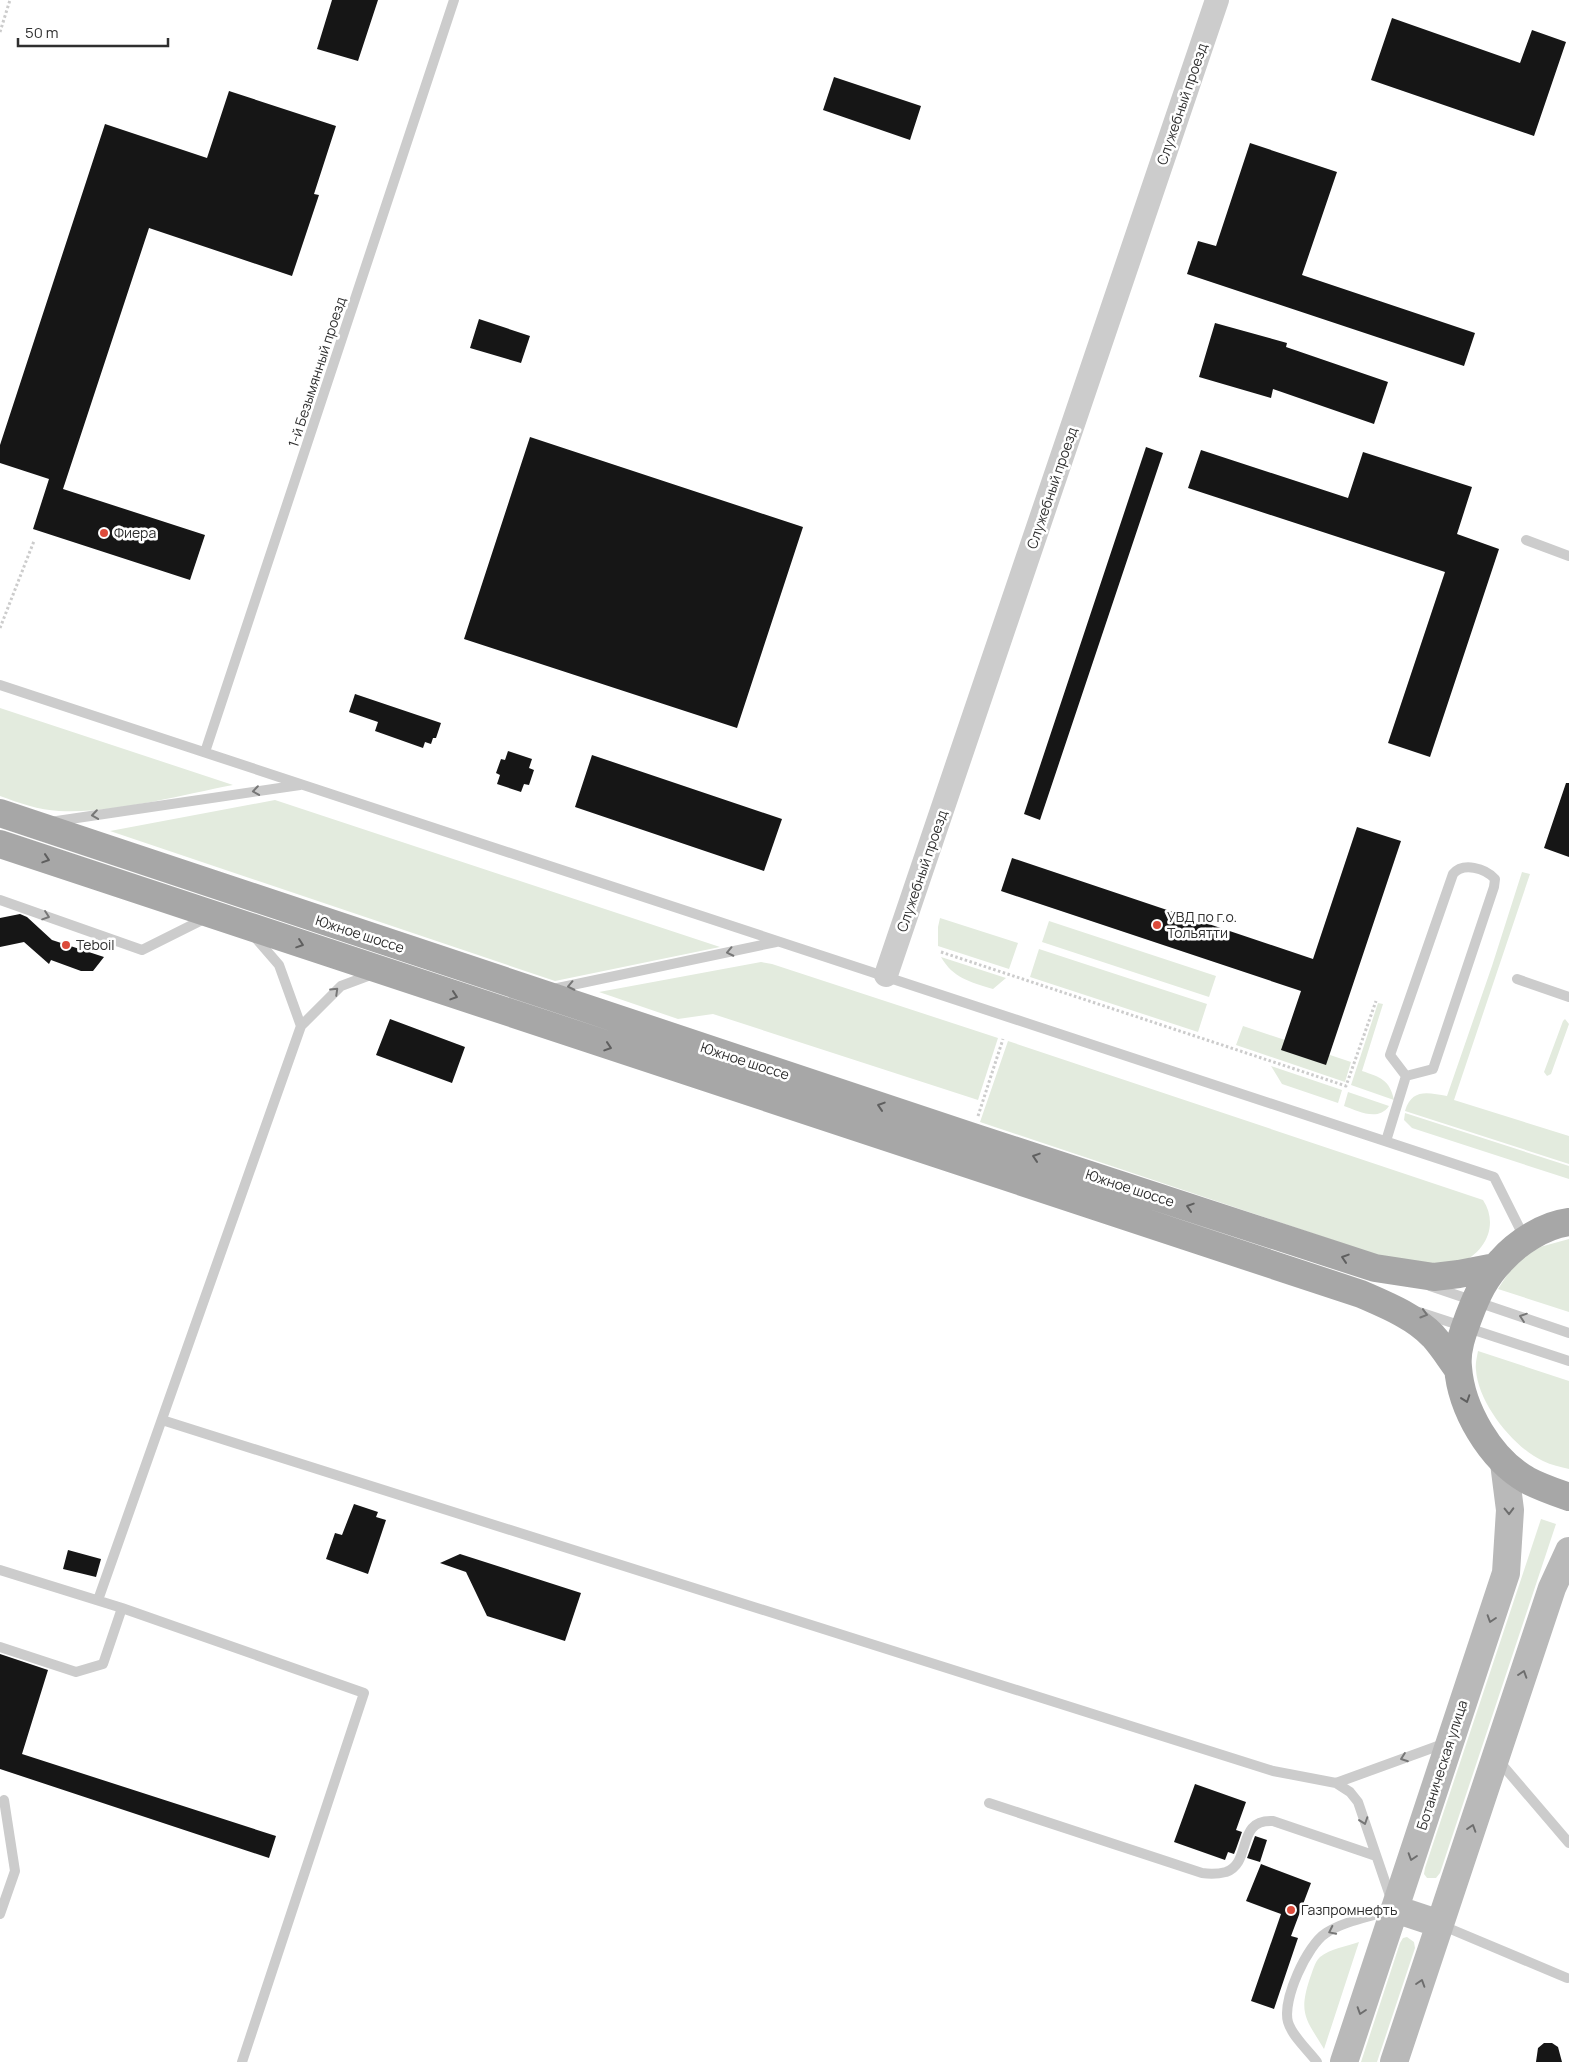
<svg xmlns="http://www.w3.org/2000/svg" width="1569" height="2062" viewBox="0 0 1569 2062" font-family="Manrope,sans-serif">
	<rect width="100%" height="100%" fill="#fff"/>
	<!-- green -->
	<path fill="#e3ebde" d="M0 708 233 785C180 795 113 814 59 811 39 810 19 803 0 796Z
		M275 800 720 947 555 981 110 831Z
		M1522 872 1530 874 1454 1100 1569 1136V1164L1405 1111C1412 1088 1428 1093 1447 1096L1492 966Z
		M940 918 1018 943 1009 969 938 946V927Z
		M1049 921 1216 976 1209 997 1042 942Z
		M1039 949 1207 1004 1198 1032 1030 977Z
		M941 957 1006 978 993 989C970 982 953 978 941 957Z
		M761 962 772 964 998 1038 978 1100 713 1014 678 1019 599 992Z
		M1378 1003 1383 1004 1362 1071C1380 1077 1390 1080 1394 1100L1351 1085Z
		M1565 1019 1569 1024 1551 1074 1547 1076 1544 1072 1563 1021Z
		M1243 1026 1351 1062 1345 1082 1236 1045Z
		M1008 1041 1483 1200C1499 1224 1486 1253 1459 1263 1446 1267 1418 1264 1404 1264L980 1122Z
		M1271 1066 1342 1090 1338 1103 1282 1084Z
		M1348 1092 1389 1106C1378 1122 1358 1111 1344 1106Z
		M1405 1113 1569 1166V1179L1412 1128 1404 1120Z
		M1569 1239V1312L1498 1289 1515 1263 1540 1247Z
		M1478 1351 1569 1381V1469C1561 1467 1551 1465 1543 1461 1514 1448 1478 1403 1476 1370 1475 1364 1477 1357 1478 1351Z
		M1541 1519 1556 1524 1440 1873 1436 1878H1427L1424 1874 1425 1868Z
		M1407 1937 1414 1942 1415 1948 1377 2062H1361L1400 1943 1403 1938Z
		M1359 1942 1324 2049C1306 2019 1298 2014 1310 1978 1313 1971 1314 1963 1320 1957 1330 1949 1347 1946 1359 1942Z"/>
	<!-- building -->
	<path fill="#161616" d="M332 0H378L358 61 317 49Z
		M1392 18 1520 63 1532 30 1566 42 1534 136 1371 80Z
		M834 77 921 106 910 140 823 110Z
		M229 91 336 126 314 194 319 195 292 276 149 228 63 489 205 535 190 580 33 529 49 479 0 463V445L105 124 207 158Z
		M1250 143 1337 172 1302 275 1475 333 1464 366 1187 274 1198 241 1216 246Z
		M479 319 530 336 521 363 470 348Z
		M1215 323 1287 343 1286 347 1388 382 1374 424 1273 389 1271 398 1199 377Z
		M530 437 803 527 737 728 464 639Z
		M1146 447 1163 453 1040 820 1024 814Z
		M1201 450 1348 498 1363 452 1472 487 1457 534 1499 549 1430 757 1388 743 1445 572 1188 488Z
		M355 694 441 723 436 738H433L431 744 425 742 423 748 375 731 378 722 349 712Z
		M508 751 532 759 529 768 534 770 529 785 524 784 521 792 497 784 500 775 496 773 501 759 505 760Z
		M592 755 782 819 764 871 575 807Z
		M1566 783H1569V857L1544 848Z
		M1357 827 1401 841 1326 1065 1281 1050 1301 991 1001 891 1012 858 1313 959Z
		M20 914 27 917 52 940 104 957 93 971H81L51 960 49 964 24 942 0 947V918Z
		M390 1019 465 1047 452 1083 376 1055Z
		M354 1504 378 1512 376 1517 386 1520 368 1574 326 1559 335 1533 342 1535Z
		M68 1550 101 1559 96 1577 63 1569Z
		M460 1554 581 1593 565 1641 487 1616 466 1572 440 1563Z
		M0 1654 48 1670 22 1754 276 1836 269 1858 0 1769Z
		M1195 1784 1246 1802 1236 1830 1242 1832 1236 1849 1234 1854 1228 1852 1225 1860 1174 1842Z
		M1255 1836 1267 1840 1260 1862 1247 1858Z
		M1261 1864 1311 1883 1291 1936 1298 1938 1274 2009 1251 2001 1281 1914 1246 1901Z
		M1544 2043H1552L1558 2047 1562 2062H1536L1538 2048Z"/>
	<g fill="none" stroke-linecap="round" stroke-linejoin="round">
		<!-- path -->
		<path stroke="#ccc" stroke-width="3" stroke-dasharray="2.5 2.5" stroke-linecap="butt" d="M0 32 10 0
			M0 628 34 541
			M941 952 1346 1086 1376 1001
			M978 1116 1003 1039"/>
		<!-- service -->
		<path stroke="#ccc" stroke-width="10" d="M1526 540 1569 556
			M0 685 1494 1177 1525 1239
			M205 752 454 0
			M50 822 300 785
			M0 900 142 950 208 917
			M253 935 279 965 301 1026
			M1517 979 1569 997
			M553 989 776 942
			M1386 1141 1406 1076 1390 1055 1453 874C1463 862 1485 868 1495 879L1494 887 1433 1069 1406 1076
			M1430 1286 1569 1333
			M1419 1312 1569 1361
			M162 1420 1273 1771 1336 1783 1350 1792 1358 1802 1391 1899
			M0 1570 122 1608 103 1664 76 1672 0 1647
			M98 1600 301 1026 341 986 373 974
			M122 1608 364 1693 242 2062
			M1498 1760 1569 1843
			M1336 1783 1446 1743
			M989 1803 1202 1873C1209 1874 1218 1874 1226 1872 1253 1862 1235 1819 1273 1821L1376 1856
			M0 1914 15 1871 4 1800
			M1441 1925 1567 1978
			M1317 2062C1308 2050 1292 2036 1288 2022 1282 2000 1307 1945 1326 1933 1344 1921 1370 1917 1391 1910"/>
		<!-- tertiary -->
		<path stroke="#ccc" stroke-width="24" d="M886 975 1217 0"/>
		<!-- secondary -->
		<path stroke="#b9b9b9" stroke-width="28" d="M1395 1909 1440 1924
			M1344 2062 1506 1573 1510 1510 1504 1463
			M1394 2062 1552 1588 1569 1551"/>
		<!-- primary -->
		<path stroke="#a7a7a7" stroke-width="28" d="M0 813 970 1136 1375 1268 1434 1277 1459 1274 1495 1267
			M0 844 1361 1294C1386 1305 1414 1316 1433 1336 1442 1346 1449 1357 1457 1368
			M1569 1222C1544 1225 1517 1243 1501 1261 1485 1277 1477 1295 1469 1316 1463 1332 1456 1350 1458 1367 1461 1409 1490 1459 1527 1480 1540 1487 1555 1492 1569 1497"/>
	</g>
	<!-- one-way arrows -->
	<defs><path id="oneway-chevron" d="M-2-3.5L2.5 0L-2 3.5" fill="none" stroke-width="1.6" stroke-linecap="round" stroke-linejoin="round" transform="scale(1.25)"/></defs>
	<g stroke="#767676">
		<use href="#oneway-chevron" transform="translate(256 791) rotate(172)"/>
		<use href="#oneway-chevron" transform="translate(95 815) rotate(172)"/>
		<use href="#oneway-chevron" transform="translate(46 916) rotate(19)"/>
		<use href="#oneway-chevron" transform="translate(730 952) rotate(168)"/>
		<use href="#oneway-chevron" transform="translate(571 986) rotate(168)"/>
		<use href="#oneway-chevron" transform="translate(335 991) rotate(-44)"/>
		<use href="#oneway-chevron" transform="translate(1424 1314) rotate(17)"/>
		<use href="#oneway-chevron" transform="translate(1523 1317) rotate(-161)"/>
		<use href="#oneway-chevron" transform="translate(1404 1758) rotate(160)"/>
		<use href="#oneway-chevron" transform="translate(1364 1821) rotate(71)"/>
		<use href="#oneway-chevron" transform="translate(1332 1931) rotate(154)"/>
	</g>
	<g stroke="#5f5f5f">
		<use href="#oneway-chevron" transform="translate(46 859) rotate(18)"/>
		<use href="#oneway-chevron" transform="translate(300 944) rotate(19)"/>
		<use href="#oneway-chevron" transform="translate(454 996) rotate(18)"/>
		<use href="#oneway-chevron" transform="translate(608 1047) rotate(18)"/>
		<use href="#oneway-chevron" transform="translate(881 1106) rotate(-162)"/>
		<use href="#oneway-chevron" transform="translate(1036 1157) rotate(-162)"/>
		<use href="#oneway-chevron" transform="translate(1190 1207) rotate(-162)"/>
		<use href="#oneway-chevron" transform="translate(1345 1258) rotate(-162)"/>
		<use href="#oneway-chevron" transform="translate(1466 1399) rotate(71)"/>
	</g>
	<g stroke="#6d6d6d">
		<use href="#oneway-chevron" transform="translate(1509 1511) rotate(89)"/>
		<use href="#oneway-chevron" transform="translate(1491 1619) rotate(108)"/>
		<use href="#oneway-chevron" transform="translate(1523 1674) rotate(-72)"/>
		<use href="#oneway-chevron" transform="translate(1472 1828) rotate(-72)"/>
		<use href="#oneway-chevron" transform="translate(1412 1857) rotate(108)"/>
		<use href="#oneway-chevron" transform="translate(1421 1983) rotate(-72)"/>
		<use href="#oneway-chevron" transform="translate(1361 2011) rotate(108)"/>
	</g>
	<!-- markers -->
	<g fill="#dc4b3b" stroke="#fff" stroke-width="2">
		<circle cx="104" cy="533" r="5"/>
		<circle cx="1157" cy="925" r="5"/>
		<circle cx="66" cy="945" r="5"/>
		<circle cx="1291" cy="1910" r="5"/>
	</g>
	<g text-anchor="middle" stroke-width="5" stroke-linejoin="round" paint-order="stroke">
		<!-- street labels -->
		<g font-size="14" fill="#2f2f2f" stroke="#fff">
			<text transform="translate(1182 104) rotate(-71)" y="5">Служебный проезд</text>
			<text transform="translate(317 372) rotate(-72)" y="5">1-й Безымянный проезд</text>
			<text transform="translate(1052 488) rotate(-71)" y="5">Служебный проезд</text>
			<text transform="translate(922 871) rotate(-71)" y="5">Служебный проезд</text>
			<text transform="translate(360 934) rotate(18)" y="5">Южное шоссе</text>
			<text transform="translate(745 1061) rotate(18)" y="5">Южное шоссе</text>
			<text transform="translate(1130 1188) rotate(18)" y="5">Южное шоссе</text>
			<text transform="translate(1442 1765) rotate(-72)" y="5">Ботаническая улица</text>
		</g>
		<!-- poi labels -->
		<g font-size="14" fill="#2f2f2f" stroke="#fff" text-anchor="start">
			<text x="114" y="538">Фиера</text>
			<text x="1167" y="922">УВД по г.о.<tspan x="1167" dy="16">Тольятти</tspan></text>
			<text x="76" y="950">Teboil</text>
			<text x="1301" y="1915">Газпромнефть</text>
		</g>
	</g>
	<!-- scale -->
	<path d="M18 38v8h150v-8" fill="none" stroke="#2f2f2f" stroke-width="2.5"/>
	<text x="25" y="38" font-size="15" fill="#2f2f2f" stroke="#ffffff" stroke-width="4" paint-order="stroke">50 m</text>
</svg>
